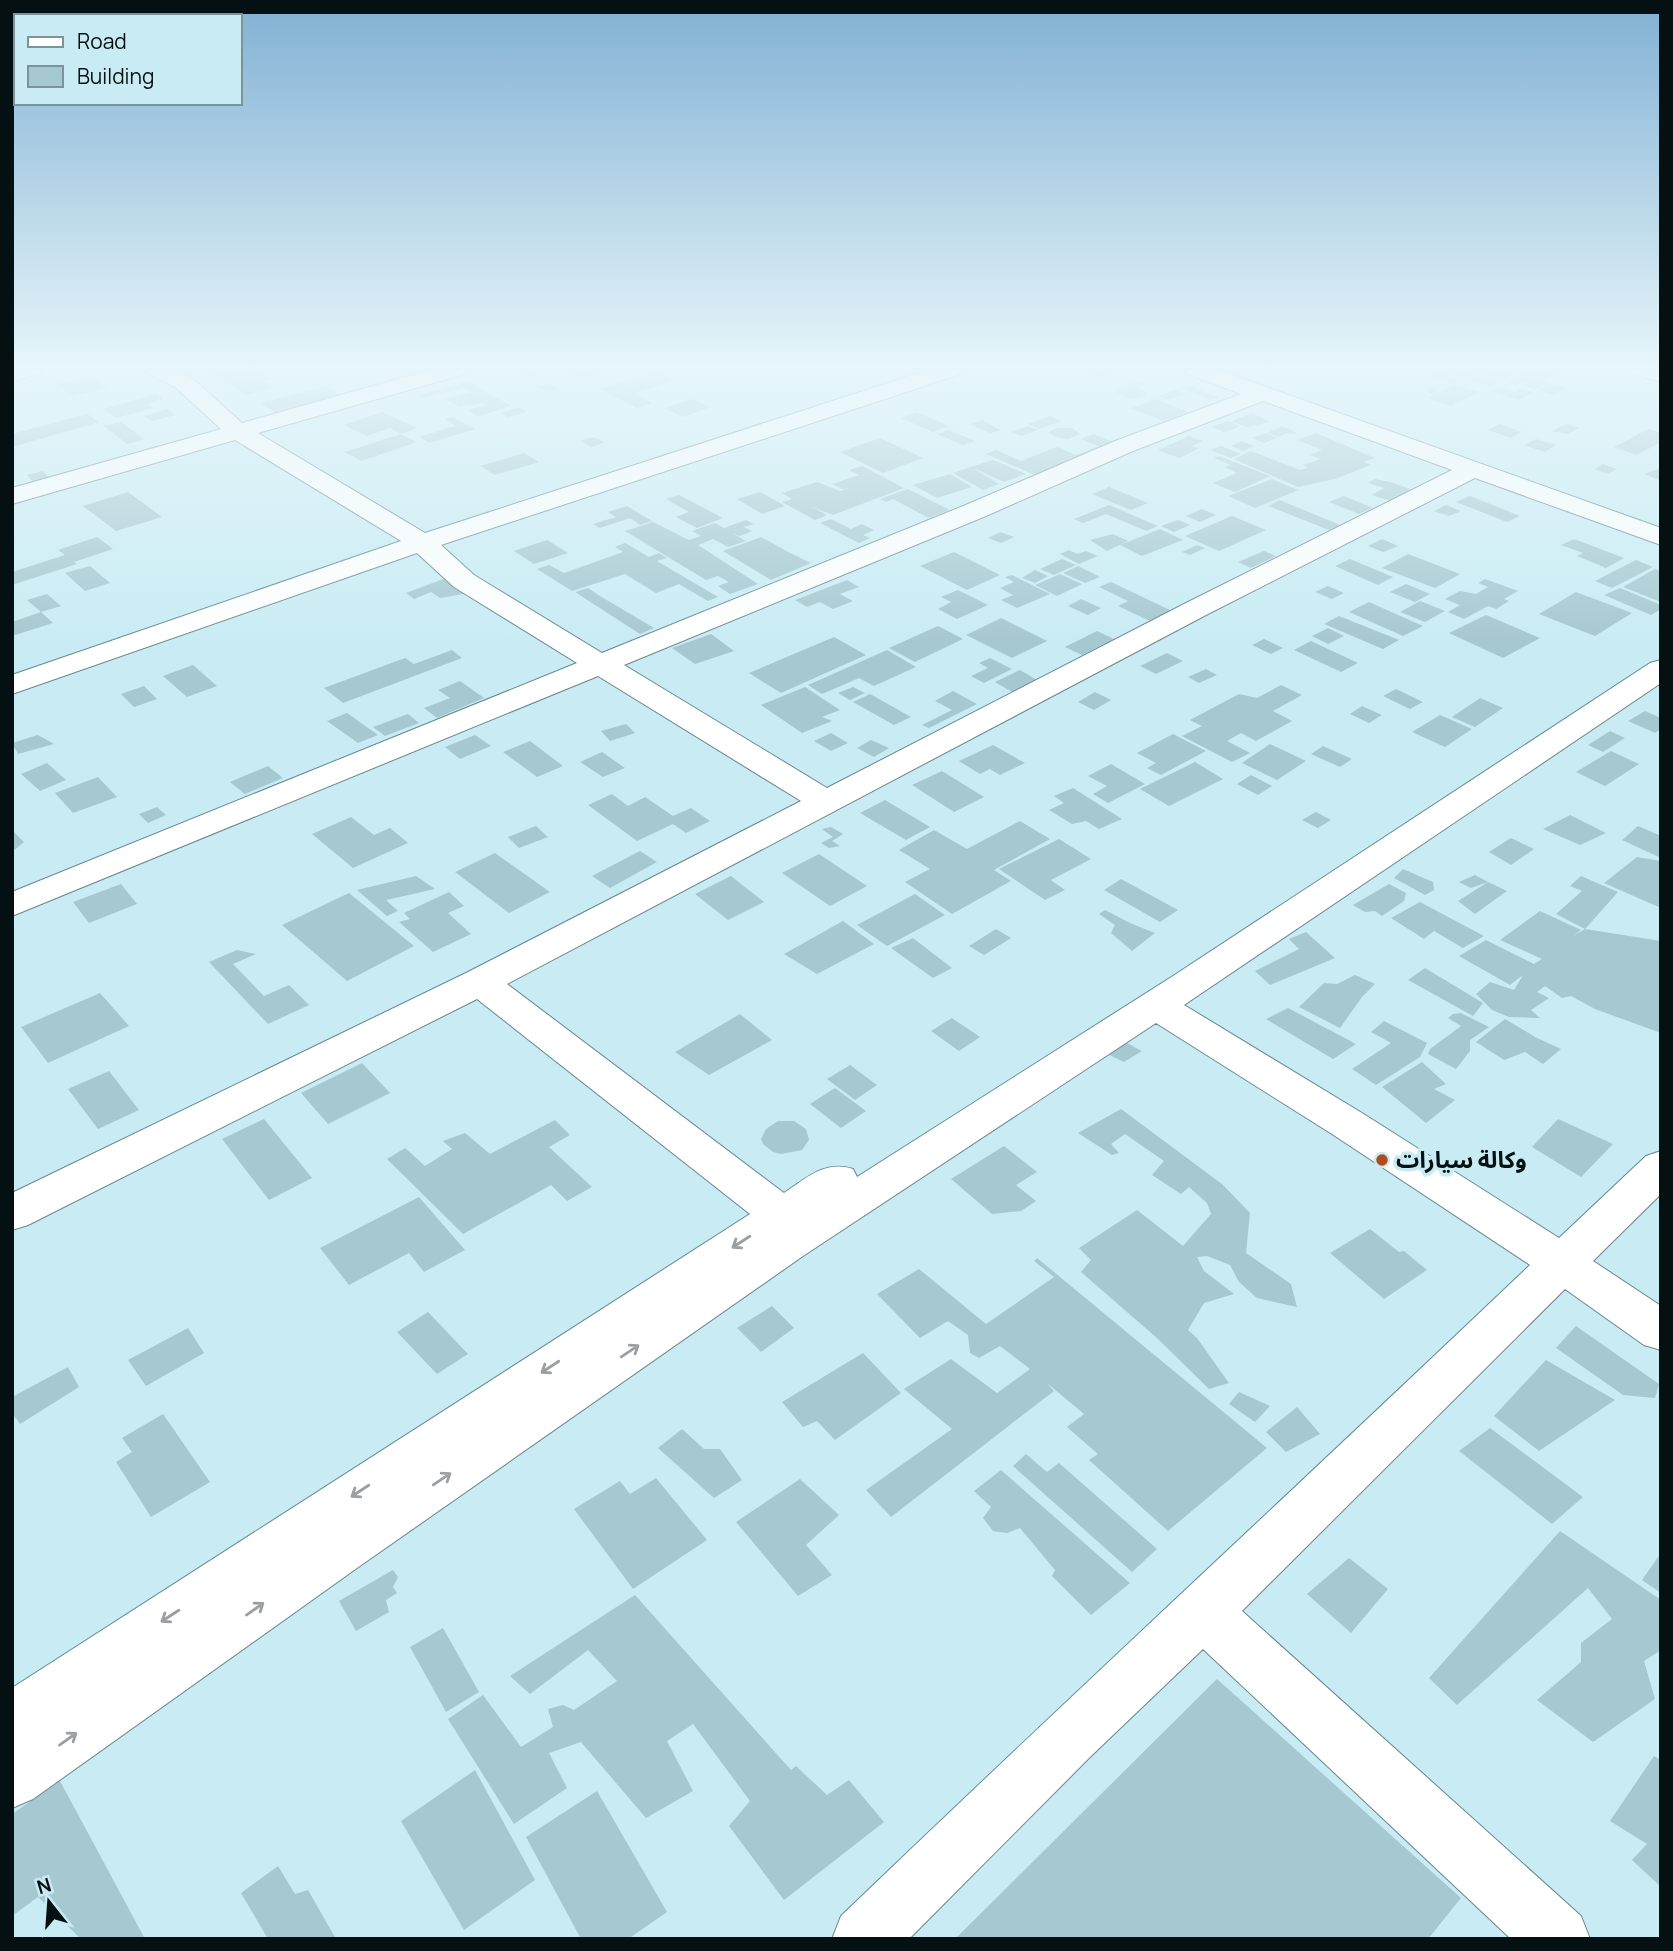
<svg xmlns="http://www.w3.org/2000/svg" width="1673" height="1951" viewBox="0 0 1673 1951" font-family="Manrope,'Noto Sans Arabic',sans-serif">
	<rect width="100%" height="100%" fill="#c9ecf4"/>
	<!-- building -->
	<path fill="#a6c8d0" d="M205 369H256L272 379 264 381 275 387 246 395Z
		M513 369H535L543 372 528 377Z
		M568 369H597L606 374 577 377 564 370Z
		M1080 369H1122L1102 377Z
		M1449 369H1459L1501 382 1490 387 1442 372Z
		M1466 369H1491L1513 376 1502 381Z
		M1531 369H1558L1563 370 1541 380 1548 383 1535 390 1523 386 1529 383 1524 382 1517 385 1505 382Z
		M659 371 677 380 635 393 624 388 652 403 637 408 599 389Z
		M1437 373 1461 380 1454 384 1430 377Z
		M92 376 107 388 72 396 57 384Z
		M1149 378 1157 381 1136 388 1125 386Z
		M468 382 512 406 478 416 468 410 486 405 483 403 459 407 446 399 471 392 465 388 425 397 420 395Z
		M549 383 558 389 546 392 537 386Z
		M1550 384 1566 388 1554 395 1538 390Z
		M1455 385 1479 392 1451 406 1427 398 1435 395 1424 391 1432 387 1439 392Z
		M326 386 342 395 277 414 261 403Z
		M1190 386 1218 397 1210 400 1181 388Z
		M1133 387 1144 391 1147 395 1133 399 1116 393 1120 388Z
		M1499 387 1515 392 1522 388 1534 392 1518 400 1490 391Z
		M1176 390 1186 394 1168 400 1158 396Z
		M156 394 163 399 147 404 154 408 117 418 103 409Z
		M693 399 711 407 683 417 664 408Z
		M1156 399 1188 412 1163 421 1131 408Z
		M520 407 527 412 508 417 501 413Z
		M167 409 176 415 152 421 144 416Z
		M382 412 417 428 401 434 390 428 367 436 344 425Z
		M917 412 949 426 933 432 901 418Z
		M1252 413 1270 422 1247 427 1231 421Z
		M87 414 99 422 12 447V434Z
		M1050 416 1062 421 1039 429 1028 424Z
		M453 417 475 429 430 443 419 437 456 426 445 419Z
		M982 420 1001 430 990 433 970 424Z
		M1227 421 1240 426 1225 432 1212 427Z
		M121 422 144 439 127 444 104 426Z
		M1500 424 1522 432 1511 438 1488 430Z
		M1567 424 1579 428 1567 434 1552 431Z
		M1028 426 1038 430 1021 436 1011 432Z
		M1282 426 1294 431H1292L1298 434 1287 433 1278 437 1267 433Z
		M1057 428H1072L1080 434 1068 439 1055 437 1049 432Z
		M1648 429 1661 433V442L1637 455 1614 447Z
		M949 430 975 441 963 445 937 434Z
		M1266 433 1277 438 1264 443 1252 438Z
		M1316 433 1375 458 1363 462 1371 465 1335 479 1298 487 1234 459 1251 451 1300 470 1308 468 1303 465 1320 459 1310 455 1322 450 1297 440Z
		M401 434 417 442 361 461 345 452Z
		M1094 434 1115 443 1035 475 986 454 996 450 1021 461 1057 447 1076 455 1097 447 1103 448 1081 439Z
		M1189 436 1203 441 1192 446 1199 448 1180 458 1158 450Z
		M593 437 605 442 592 447 580 441Z
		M880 438 923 458 883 473 840 452Z
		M1536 439 1556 445 1545 452 1524 445Z
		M1241 441 1254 446 1244 451 1231 446Z
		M1221 446 1241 454 1231 458 1210 450Z
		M524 453 539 462 495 475 480 466Z
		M1219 456 1270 476 1235 492 1213 483 1237 473 1224 467 1230 465 1214 458Z
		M993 460 1026 474 1004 482 971 467Z
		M1603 464 1617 469 1608 474 1594 469Z
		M862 466 904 488 833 515 812 507 827 515 815 520 782 502 792 499 782 493 817 482 840 491 849 488 842 489 832 484 859 475 849 470Z
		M971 467 999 484 983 490 953 473Z
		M1661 468V481L1644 474Z
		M43 471 52 481 35 484 27 475Z
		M950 474 972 487 937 498 913 485Z
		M1272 479 1298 490 1255 508 1228 496Z
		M1375 479 1394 483 1412 490 1391 501 1372 495 1384 488 1368 483Z
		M1109 487 1148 503 1131 510 1092 494Z
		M908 489 950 510 929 518 893 499 886 502 880 499Z
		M128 492 162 517 116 531 83 506Z
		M760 492 785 506 762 514 737 499Z
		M679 495 723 518 697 528 676 517 689 512 666 499Z
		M1344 496 1373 508 1359 514 1329 502Z
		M1470 496 1520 516 1507 522 1456 502Z
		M1280 500 1340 525 1329 530 1268 506Z
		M1109 505 1158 526 1146 531 1106 514 1083 523 1074 519Z
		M1446 505 1461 511 1449 516 1434 511Z
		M627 506 652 521 640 525 630 518 600 528 593 524 616 517 608 512Z
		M1202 509 1216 515 1200 522 1186 516Z
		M1232 516 1266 530 1219 551 1185 536Z
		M831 519 851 529 862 524 874 530 863 535 870 538 859 543 820 523Z
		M746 520 754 524 744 527 752 531 740 536 732 533 746 541 728 547 713 539 698 545 758 584 730 594 718 586 729 582 718 576 706 580 625 531 653 522 689 540 701 536 692 531 715 523 724 528Z
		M1178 520 1190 525 1174 532 1161 526Z
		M1160 529 1183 540 1142 556 1120 545Z
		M1000 532 1014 537 1001 543 988 538Z
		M1113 534 1128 541 1107 551 1090 540Z
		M97 537 113 549 74 562 77 564 12 585V572L65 555 58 550Z
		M761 537 792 554 811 563 771 580 723 551Z
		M1382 539 1398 546 1383 552 1368 546Z
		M1574 539 1624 558 1606 568 1577 556 1583 553 1561 545Z
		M547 540 568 553 534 564 514 551Z
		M625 543 649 557 659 553 667 558 657 561 718 597 708 601 679 584 656 593 625 574 572 591 537 569 549 565 564 573 623 552 635 559 615 547Z
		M1197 545 1205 548 1190 555 1182 552Z
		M1069 550 1077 554 1086 551 1098 556 1079 564 1060 554Z
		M1264 551 1276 556 1251 568 1238 562Z
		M954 552 1000 575 967 590 920 566Z
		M1408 554 1460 574 1435 588 1382 568Z
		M1062 559 1076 565 1054 575 1040 569Z
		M1350 559 1393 577 1378 585 1335 566Z
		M1636 560 1653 567 1612 588 1595 581Z
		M90 566 110 583 85 591 65 573Z
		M1078 566 1100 577 1085 583 1063 573Z
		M1655 569 1661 571V602L1623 587Z
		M1035 570 1048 576 1035 583 1022 578Z
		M1060 574 1082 584 1057 596 1035 585Z
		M1012 575 1050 594 1017 608 1001 600 1013 595 1000 588 1014 582 1005 577Z
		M446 578 469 593 440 598 431 592 414 599 406 593Z
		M1485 579 1518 591 1504 599 1509 601 1496 609 1488 606 1464 619 1448 612 1460 605 1445 599 1460 591 1476 594 1488 587 1478 583Z
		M847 580 859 587 840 594 853 601 833 609 820 602 807 607 795 600Z
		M1111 582 1172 611 1150 621 1118 606 1128 601 1099 587Z
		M1406 584 1430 594 1415 602 1390 592Z
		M1328 586 1344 593 1332 599 1315 592Z
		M588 588 600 596 654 628 640 634 575 592Z
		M1620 588 1661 605V609L1651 615 1604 595Z
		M958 590 988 605 957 619 938 609 951 602 941 597Z
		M1576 592 1632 613 1595 636 1539 614Z
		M47 594 61 606 41 612 27 600Z
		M1081 599 1101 608 1088 615 1068 606Z
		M1420 601 1445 611 1425 622 1400 612Z
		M1369 602 1423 626 1403 636 1349 612Z
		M41 612 53 623 12 636V622Z
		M1486 615 1540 638 1503 658 1449 633Z
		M1339 616 1399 640 1383 649 1324 624Z
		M1001 618 1047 641 1012 658 966 635Z
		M938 626 963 639 915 662 889 648Z
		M1328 628 1344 636 1328 644 1312 636Z
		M1097 631 1114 639 1082 655 1065 647Z
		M711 634 734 651 695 664 672 648Z
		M834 637 866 655 781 693 749 673Z
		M1264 639 1283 648 1271 654 1252 645Z
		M1311 641 1358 663 1341 672 1294 650Z
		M452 650 462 658 343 703 324 688 405 658 414 664Z
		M887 650 916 667 874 686 859 678 822 694 808 685Z
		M1167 653 1183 661 1156 674 1140 666Z
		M990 658 1012 669 984 683 971 676 988 668 979 663Z
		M193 665 217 686 187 697 163 676Z
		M1206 669 1217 675 1199 683 1188 677Z
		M1020 670 1037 680 1012 692 995 682Z
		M460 681 484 698 437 718 424 708 450 698 438 690Z
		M1281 685 1302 695 1273 711 1292 721 1256 741 1241 733 1227 741 1250 753 1232 762 1182 736 1202 726 1190 720 1239 694 1257 698Z
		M144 686 157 699 134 707 121 694Z
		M805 687 840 710 822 717 832 721 802 733 761 705Z
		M853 687 865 693 850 700 838 693Z
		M1396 689 1423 702 1410 709 1383 696Z
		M953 691 977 704 929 728 922 725 952 710 935 701Z
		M1095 692 1111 700 1094 710 1078 702Z
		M870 694 911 717 894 725 853 702Z
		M1480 698 1503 708 1475 727 1452 717Z
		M1362 706 1382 715 1369 723 1350 714Z
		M1645 711 1661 718V729L1655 733 1628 721Z
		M347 713 378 735 358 743 327 721Z
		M408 714 419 723 385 736 373 727Z
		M1440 715 1472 729 1445 747 1412 732Z
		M626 724 635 733 610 741 601 731Z
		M1610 731 1625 738 1603 752 1588 745Z
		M831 733 848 743 831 751 814 741Z
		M1173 734 1206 751 1161 775 1147 768 1156 763 1137 753Z
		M38 735 54 744 18 754 12 743Z
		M475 735 491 746 460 759 445 747Z
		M871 740 889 748 874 757 857 748Z
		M530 741 563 766 537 777 503 752Z
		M1270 744 1306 761 1277 780 1242 763Z
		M993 745 1025 763 1000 775 990 769 980 774 959 761Z
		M1323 746 1352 759 1340 767 1311 754Z
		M1611 751 1639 764 1605 786 1576 772Z
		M602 752 625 768 603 777 580 762Z
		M1195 762 1223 779 1169 806 1140 789Z
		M47 763 66 780 40 791 21 774Z
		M1111 764 1145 784 1108 803 1093 794 1107 786 1088 776Z
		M268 766 283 778 245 794 230 782Z
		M942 771 984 797 954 812 912 785Z
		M1251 775 1272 786 1258 795 1237 784Z
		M98 777 117 797 73 813 55 793Z
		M1073 788 1122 819 1099 829 1086 821 1072 824 1049 810 1064 803 1054 796Z
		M612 794 628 806 645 797 673 816 691 808 710 821 686 833 673 824 637 841 588 805Z
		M885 800 930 827 906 840 860 813Z
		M157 807 166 815 148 823 139 814Z
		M1316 812 1331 820 1318 828 1302 820Z
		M1570 815 1606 833 1580 845 1543 829Z
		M351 817 374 835 390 828 408 843 353 868 312 834Z
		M1020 821 1050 839 994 870 1011 881 952 914 905 882 930 869 899 850 934 830 967 849Z
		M536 826 548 837 519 848 508 837Z
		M1638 826 1661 836V858L1622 840Z
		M831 827 843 834 832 841 840 846 829 848 821 843 833 837 822 829Z
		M12 830 24 842 12 852Z
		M1511 838 1534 849 1511 865 1489 852Z
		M1059 839 1091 859 1051 880 1065 890 1045 900 999 869Z
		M640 851 657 862 610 888 592 876Z
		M495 853 550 892 509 913 455 872Z
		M819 854 867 886 830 906 782 873Z
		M1637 857 1661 861V908L1604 883Z
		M1403 869 1433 882 1434 890 1425 895 1394 878Z
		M1475 875 1488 882 1507 891 1475 914 1458 901 1488 882 1471 888 1459 882Z
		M416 876 435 889 386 900 398 911 387 916 357 890Z
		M731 876 764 902 728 920 695 894Z
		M1581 876 1618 892 1585 929 1556 914 1582 891 1570 886Z
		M1121 879 1178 910 1160 922 1104 890Z
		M121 884 137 904 89 923 73 902Z
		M1389 884 1406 893 1404 901 1382 916 1375 911 1365 912 1353 905Z
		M449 892 464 906 448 913 471 934 433 952 399 922 410 919 404 913Z
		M349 893 414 946 347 981 282 925Z
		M915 894 945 915 887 946 857 925Z
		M1420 902 1484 936 1463 948 1434 931 1424 939 1391 918Z
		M1105 910 1130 923 1155 933 1132 951 1111 933 1115 925 1099 914Z
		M1540 911 1581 930 1573 936 1585 929 1661 941V1033L1595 1009 1571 996 1562 998 1545 986 1537 992 1549 998 1531 1010 1540 1018 1509 1017 1492 1010 1476 994 1490 982 1514 990 1523 975 1510 985 1459 956 1486 940 1534 964 1542 959 1500 940Z
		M843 921 874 944 817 974 784 954Z
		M996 929 1011 938 984 955 969 946Z
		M1306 932 1335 958 1270 985 1255 971 1299 949 1289 939Z
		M913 938 952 968 933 978 891 948Z
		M237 950 256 954 233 964 264 996 289 985 309 1005 268 1024 209 962Z
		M1425 968 1483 1003 1473 1016 1408 980Z
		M1355 975 1375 984 1362 997 1340 1028 1299 1007 1324 983 1337 984Z
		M100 993 129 1026 48 1063 21 1027Z
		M1288 1008 1356 1044 1333 1059 1266 1019Z
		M1461 1013 1489 1027 1470 1040V1051L1456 1069 1428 1054 1430 1049 1461 1026 1448 1018 1453 1014Z
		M740 1014 772 1040 709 1075 675 1052Z
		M952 1018 980 1037 959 1051 931 1031Z
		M1505 1019 1537 1038 1561 1049 1543 1064 1525 1052 1504 1060 1476 1042Z
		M1384 1021 1427 1043 1420 1057 1376 1085 1352 1069 1391 1043 1371 1032Z
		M1123 1041 1142 1051 1124 1062 1105 1053Z
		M1422 1062 1446 1084 1434 1089 1455 1100 1426 1123 1382 1087Z
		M362 1063 390 1093 328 1124 301 1093Z
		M850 1065 877 1085 855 1100 827 1079Z
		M109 1071 139 1110 98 1129 68 1089Z
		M835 1088 866 1111 841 1128 810 1104Z
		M1121 1109 1222 1184 1250 1213 1246 1253 1291 1284 1297 1307 1257 1298 1239 1282 1230 1265 1207 1256 1197 1257 1204 1271 1234 1294 1204 1303 1188 1330 1197 1338 1229 1383 1209 1389 1158 1339 1081 1272 1091 1260 1079 1248 1137 1210 1183 1246 1211 1214 1207 1203 1189 1187 1181 1194 1152 1175 1164 1161 1125 1134 1111 1144 1119 1153 1112 1155 1078 1133Z
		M264 1119 312 1178 269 1200 222 1139Z
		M1558 1119 1613 1144 1581 1177 1532 1147Z
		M555 1120 570 1135 549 1147 592 1187 567 1201 551 1185 463 1234 387 1159 405 1148 425 1166 452 1149 443 1141 465 1133 490 1154Z
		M778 1121H794L806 1129 809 1140 802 1150 781 1154 773 1152 763 1144 761 1139 766 1129Z
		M1004 1146 1037 1172 1016 1185 1036 1201 1021 1211 992 1214 951 1179Z
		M419 1197 465 1250 424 1272 409 1253 349 1285 320 1248Z
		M1370 1229 1399 1252 1404 1251 1427 1270 1384 1299 1330 1253Z
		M1037 1258 1267 1448 1168 1531 1089 1460 1098 1454 1067 1427 1084 1414 1047 1383 1054 1391 891 1517 866 1490 952 1429 904 1389 951 1359 997 1393 1030 1369 1000 1346 979 1358 970 1353 968 1335 948 1321 920 1338 877 1294 919 1269 986 1324 1054 1277 1034 1261Z
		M772 1306 794 1328 761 1352 737 1328Z
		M428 1312 468 1354 437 1374 397 1332Z
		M1576 1326 1659 1384 1655 1398 1623 1395 1556 1348Z
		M188 1328 204 1353 146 1386 128 1360Z
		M863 1353 901 1393 835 1440 817 1421 803 1427 782 1402Z
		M1546 1360 1615 1400 1539 1451 1494 1416Z
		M68 1367 79 1387 20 1424 12 1413V1397Z
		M1239 1392 1270 1406 1255 1422 1229 1404Z
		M1297 1407 1320 1434 1286 1452 1266 1432Z
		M163 1414 210 1482 151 1517 116 1462 132 1452 122 1438Z
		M1490 1428 1583 1497 1552 1524 1459 1451Z
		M682 1429 704 1449H720L742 1480 714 1498 658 1448Z
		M1026 1454 1047 1472 1059 1463 1157 1549 1132 1572 1013 1466Z
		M1001 1470 1130 1583 1091 1615 1052 1576 1055 1570 1020 1528 1007 1533 993 1531 983 1518 991 1507 974 1491Z
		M656 1478 707 1540 633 1589 574 1509 620 1481 630 1494Z
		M800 1479 839 1515 806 1545 832 1575 798 1596 736 1522Z
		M1560 1531 1661 1600V1650L1644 1661 1655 1699 1593 1742 1537 1700 1581 1662V1643L1612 1619 1588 1588 1457 1705 1429 1678Z
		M1661 1553V1593L1642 1580Z
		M1349 1558 1388 1589 1351 1633 1307 1594Z
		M393 1570 398 1577 393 1587 397 1593 386 1600 389 1612 356 1631 339 1601Z
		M635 1595 791 1770 796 1766 827 1795 849 1780 884 1822 784 1900 729 1826 750 1801 693 1724 667 1741 693 1791 646 1818 581 1742 549 1753 567 1788 514 1824 448 1719 483 1695 521 1747 553 1727 548 1709 563 1705 574 1710 617 1681 588 1650 530 1694 510 1676Z
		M443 1628 479 1692 446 1712 410 1647Z
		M1217 1679 1461 1898 1428 1939H955Z
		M1654 1756 1661 1760V1887L1632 1860 1647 1844 1610 1821Z
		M475 1770 535 1880 464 1930 401 1821Z
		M60 1781 145 1939H81L38 1897 12 1916V1814Z
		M597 1791 667 1912 628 1939H581L526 1837Z
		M278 1866 295 1894 308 1890 336 1939H268L241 1893Z"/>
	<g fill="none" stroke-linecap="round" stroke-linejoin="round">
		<defs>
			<path id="minor" d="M12 369H43L40 374 12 381Z
				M146 369H174L191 377 242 423 433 369H468L465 374 258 433 425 533 931 369H964L961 374 441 545 474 575 602 653 968 504 1115 441 1241 394 1187 374 1184 369H1216L1661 528V545L1475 478 1206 615 507 984 784 1193C807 1178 824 1160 853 1169L857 1177 1173 976 1650 663 1661 660V683L1184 1005 1362 1113 1559 1238 1646 1156 1661 1151V1194L1593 1261 1661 1306V1350L1644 1345 1565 1289 1242 1611 1581 1916 1590 1939H1511L1203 1649 1090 1757 909 1939H832L841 1916C1069 1697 1301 1483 1530 1265L1332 1134 1156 1023 803 1256 357 1568 33 1799 12 1808V1688L750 1214 477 999 28 1225 12 1230V1193L466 973 801 801 598 676 12 916V892L577 663 454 587 417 553 12 694V675L401 541 235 440 12 504V488L221 429 175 387 149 374ZM1263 401 1452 470 1186 603 827 788 624 665 986 516 1133 451Z
				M1630 369H1661V382L1633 374Z"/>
		</defs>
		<!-- minor casing -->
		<use href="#minor" stroke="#66868e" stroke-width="2"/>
		<!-- minor -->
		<use href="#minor" fill="#fff" fill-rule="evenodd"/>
	</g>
	<!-- one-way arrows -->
	<defs><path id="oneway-shaft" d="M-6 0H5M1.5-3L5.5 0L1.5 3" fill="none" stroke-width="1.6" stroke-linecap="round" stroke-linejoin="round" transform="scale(1.75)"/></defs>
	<g stroke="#9b9fa1">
		<use href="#oneway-shaft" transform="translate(741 1242) rotate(147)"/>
		<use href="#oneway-shaft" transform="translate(630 1351) rotate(-34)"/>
		<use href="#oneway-shaft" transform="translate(550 1367) rotate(147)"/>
		<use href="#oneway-shaft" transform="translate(442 1479) rotate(-34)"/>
		<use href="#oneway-shaft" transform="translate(360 1491) rotate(147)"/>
		<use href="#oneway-shaft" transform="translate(255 1609) rotate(-35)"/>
		<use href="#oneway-shaft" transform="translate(170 1616) rotate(147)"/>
		<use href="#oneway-shaft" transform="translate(68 1739) rotate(-35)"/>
	</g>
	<!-- sky -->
	<linearGradient id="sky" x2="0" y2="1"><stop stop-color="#81b1d4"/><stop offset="0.57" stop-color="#e7f6fa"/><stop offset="1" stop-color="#e7f6fa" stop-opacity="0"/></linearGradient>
	<rect width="1673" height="642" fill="url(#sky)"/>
	<!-- markers -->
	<circle fill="#b04b1d" stroke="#c9ecf4" stroke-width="2.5" cx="1382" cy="1160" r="7"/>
	<g text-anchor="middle" stroke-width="7" stroke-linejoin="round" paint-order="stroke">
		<!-- poi labels -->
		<g font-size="23" font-weight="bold" fill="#051013" stroke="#c9ecf4" text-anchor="start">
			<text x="1396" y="1168">وكالة سيارات</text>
		</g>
	</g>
	<!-- border -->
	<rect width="1673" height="1951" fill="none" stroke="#051013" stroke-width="28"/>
	<!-- legend -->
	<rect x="14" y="14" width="228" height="91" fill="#c9ecf4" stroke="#7b949a" stroke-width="2"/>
	<rect x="28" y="37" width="35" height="10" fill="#ffffff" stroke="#7b949a" stroke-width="2"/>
	<text x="77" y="49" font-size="21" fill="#051013">Road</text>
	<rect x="28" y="66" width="35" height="21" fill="#a6c8d0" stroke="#7b949a" stroke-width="2"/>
	<text x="77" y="84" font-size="21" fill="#051013">Building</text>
	<!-- north arrow -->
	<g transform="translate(49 1902) rotate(343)" stroke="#c9ecf4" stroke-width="5" paint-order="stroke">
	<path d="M0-5L12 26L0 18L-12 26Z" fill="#051013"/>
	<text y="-10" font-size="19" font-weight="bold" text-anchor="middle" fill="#051013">N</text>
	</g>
</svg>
